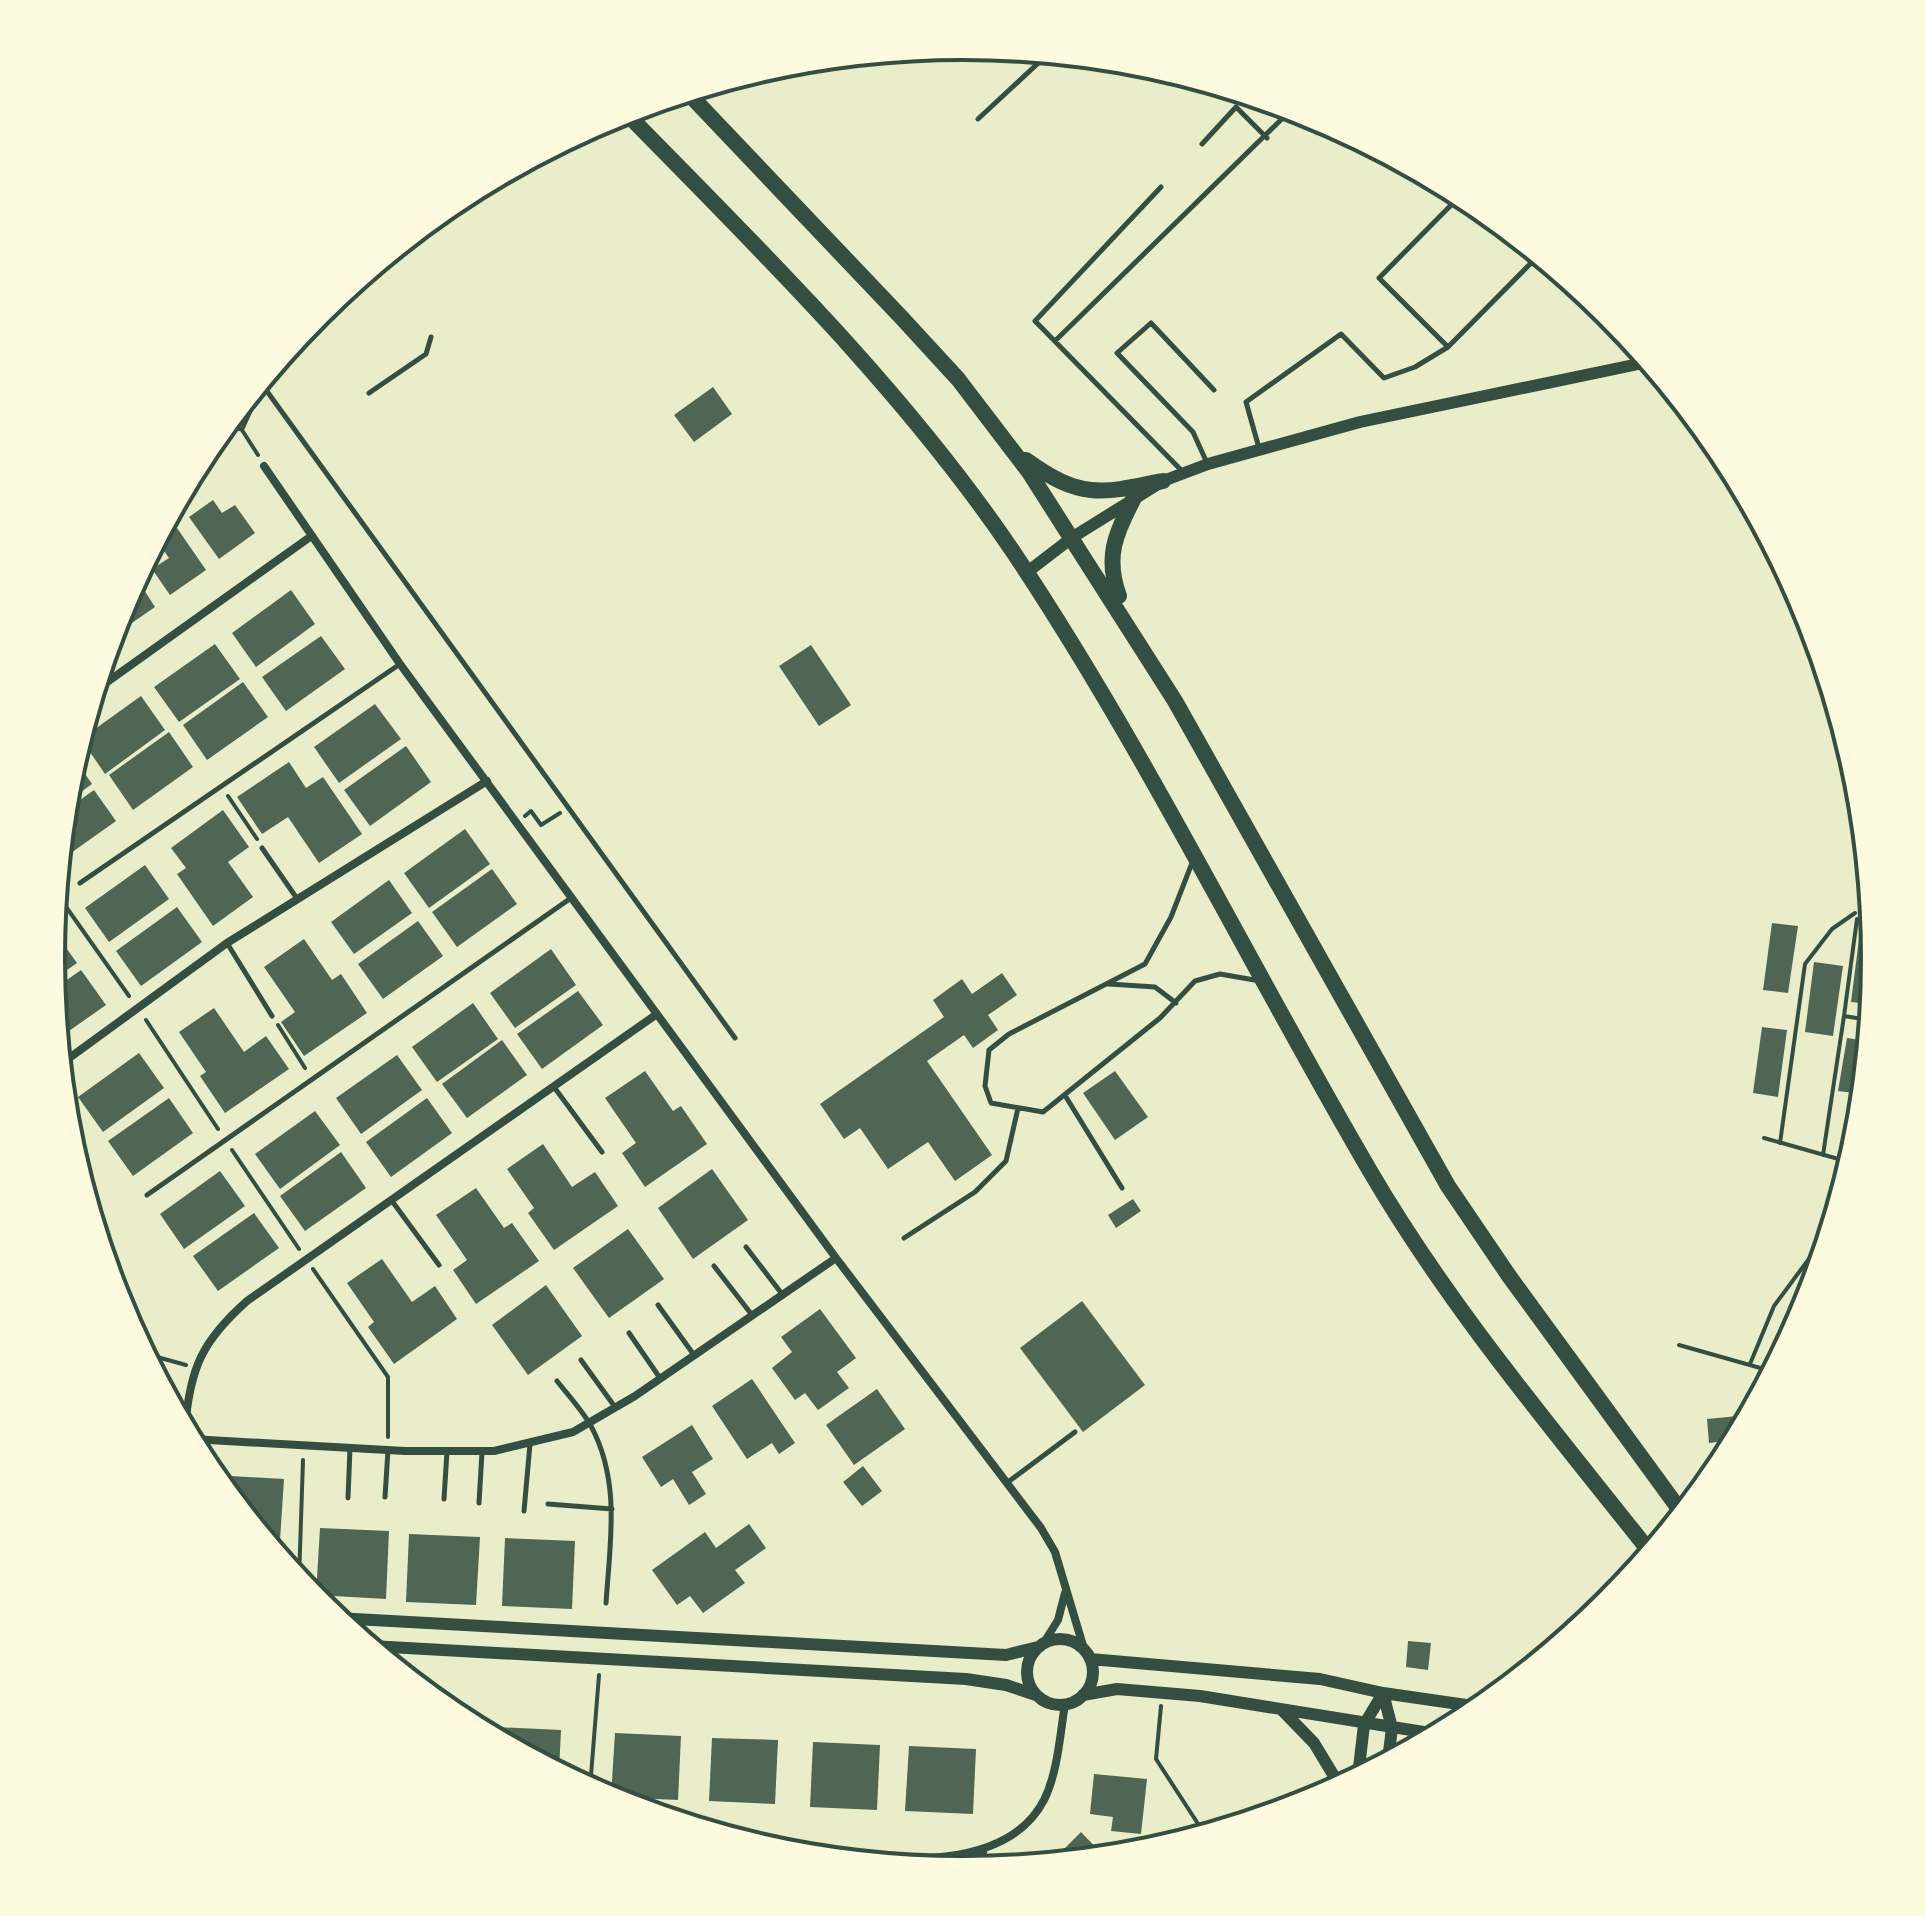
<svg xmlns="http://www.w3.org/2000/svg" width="1926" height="1916" viewBox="0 0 1926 1916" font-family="'Exo 2',sans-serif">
	<rect width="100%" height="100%" fill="#e9edc9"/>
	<!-- building -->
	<path fill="#4f6655" d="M713 387 732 414 694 442 674 415Z
		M213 500 222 513 235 505 255 533 219 559 189 517Z
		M177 528 206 570 170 595 152 569 169 558 157 541Z
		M137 579 155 607 116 634 121 609Z
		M291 590 315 624 256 667 232 633Z
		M321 636 345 669 286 711 262 677Z
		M215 644 240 679 179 722 154 687Z
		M811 645 851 705 819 726 779 666Z
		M243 682 268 717 207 760 183 725Z
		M141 696 165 730 105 774 81 739Z
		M375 704 401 739 339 783 314 747Z
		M169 732 193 767 133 810 109 775Z
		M406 746 431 782 370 826 344 790Z
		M75 759 92 784 66 803 69 780Z
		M289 762 306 788 323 777 362 834 319 863 288 817 262 834 237 797Z
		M94 790 116 821 61 860 66 810Z
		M223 810 249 847 228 862 253 897 213 926 177 874 186 868 171 848Z
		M465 829 490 864 429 908 404 873Z
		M145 865 169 899 109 942 85 908Z
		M492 869 517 904 457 947 432 912Z
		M389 880 412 913 354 954 331 922Z
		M177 907 202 942 141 986 116 951Z
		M418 921 443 956 383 999 358 964Z
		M1772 923 1798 926 1788 993 1763 990Z
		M54 931 77 963 53 980 51 958Z
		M1860 931 1872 933 1875 958 1870 1004 1851 1002Z
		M304 939 332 980 341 974 367 1013 304 1056 281 1022 295 1012 264 967Z
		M551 949 576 985 515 1028 490 993Z
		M1814 962 1843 966 1833 1036 1805 1032Z
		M81 970 106 1005 59 1038 54 989Z
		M1002 973 1017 995 988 1015 998 1030 973 1048 964 1035 927 1061 992 1155 955 1181 928 1142 888 1169 860 1128 844 1139 820 1104 944 1017 933 1000 962 979 972 994Z
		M578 991 603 1025 542 1069 517 1034Z
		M473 1003 498 1039 437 1082 412 1047Z
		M214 1008 244 1052 266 1036 289 1069 225 1113 200 1076 206 1072 179 1032Z
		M1762 1027 1787 1030 1778 1097 1753 1093Z
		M1847 1038 1867 1041 1862 1094 1838 1091Z
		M502 1040 527 1075 467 1118 442 1084Z
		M139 1053 164 1088 103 1132 78 1097Z
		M397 1055 422 1090 361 1134 336 1098Z
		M645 1071 673 1111 681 1106 707 1144 645 1187 622 1153 636 1143 605 1098Z
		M1115 1071 1148 1117 1115 1140 1083 1093Z
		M169 1098 193 1133 133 1176 108 1141Z
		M427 1098 452 1133 391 1177 366 1142Z
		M315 1111 340 1145 280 1189 255 1154Z
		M543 1144 572 1187 595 1172 618 1206 554 1250 528 1213 534 1208 507 1169Z
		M341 1152 366 1188 305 1231 280 1196Z
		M712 1169 748 1220 693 1259 658 1208Z
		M220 1171 245 1206 184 1249 160 1214Z
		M476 1188 504 1228 512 1223 539 1261 476 1304 453 1270 467 1260 436 1215Z
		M1133 1199 1141 1211 1116 1228 1108 1215Z
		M254 1213 279 1248 218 1291 193 1256Z
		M628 1229 664 1279 609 1318 573 1268Z
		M382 1259 412 1302 435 1286 457 1319 394 1364 368 1327 374 1322 347 1283Z
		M546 1285 582 1336 528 1375 492 1325Z
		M1082 1301 1145 1385 1083 1432 1020 1348Z
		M820 1309 856 1358 837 1372 849 1388 818 1410 805 1393 795 1400 772 1368 792 1352 781 1337Z
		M752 1379 795 1443 779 1454 772 1443 747 1459 712 1406Z
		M877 1389 905 1429 854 1465 826 1425Z
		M1748 1415 1734 1440 1709 1443 1707 1419Z
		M692 1425 713 1459 692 1472 706 1494 689 1505 673 1479 661 1487 642 1457Z
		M863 1466 882 1491 862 1506 843 1482Z
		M213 1475 284 1479 279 1556Z
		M749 1524 766 1548 735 1570 745 1583 703 1613 690 1596 677 1605 652 1570 705 1532 716 1548Z
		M320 1528 389 1531 386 1599 316 1595Z
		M409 1534 480 1537 476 1605 406 1602Z
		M505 1538 575 1541 572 1609 502 1606Z
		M1567 1619 1585 1622 1565 1638Z
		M1408 1641 1431 1643 1428 1670 1406 1667Z
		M496 1727 561 1730 559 1771 496 1737Z
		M615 1733 681 1736 678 1800 611 1797Z
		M712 1738 778 1740 775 1804 709 1801Z
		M813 1742 880 1745 877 1810 810 1807Z
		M909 1746 976 1749 973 1814 905 1811Z
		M1094 1774 1147 1779 1141 1834 1111 1831 1113 1817 1090 1814Z
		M1081 1832 1104 1856 1052 1861Z"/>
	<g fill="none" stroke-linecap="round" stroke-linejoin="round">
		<!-- path -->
		<path stroke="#344e41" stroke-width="4" d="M227 424 242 430 258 455
			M242 430 256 399
			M228 796 257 839
			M525 816 531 811 541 825 560 813
			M57 894 129 996
			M1844 1016 1857 919
			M146 1020 218 1129
			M278 1025 305 1068
			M1764 1138 1849 1162
			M1780 1143 1805 964 1832 929 1855 913
			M232 1150 299 1249
			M1823 1155 1844 1016 1869 1020
			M313 1269 388 1377V1437
			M1679 1345 1771 1371
			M146 1354 186 1365
			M1750 1364 1774 1306 1828 1233
			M299 1580 303 1460
			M1161 1706 1156 1759 1204 1833
			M590 1788 599 1675"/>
		<!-- service -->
		<path stroke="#344e41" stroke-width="5" d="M827 64 833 59
			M978 119 1048 54
			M1202 144 1236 107 1267 138
			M1161 187 1035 321 1183 472
			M1461 195 1379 278 1448 347 1538 256
			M1055 341 1292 109
			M261 383 735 1038
			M369 393 426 354 431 337
			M1259 448 1246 402 1341 334 1384 378 1415 367 1448 347
			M1207 463 1193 432 1117 353 1151 323 1214 390
			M262 848 298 900
			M1192 863 1171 917 1145 964 1009 1034 989 1050 985 1086 991 1103 1043 1112 1160 1018 1195 981 1220 974 1260 981
			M80 883 400 664
			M1864 909 1870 910
			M227 943 272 1016
			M1109 984 1155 987 1176 1003
			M554 1087 602 1152
			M1066 1097 1122 1188
			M147 1195 571 898
			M392 1201 439 1265
			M904 1238 975 1192 1006 1161 1018 1108
			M746 1247 782 1294
			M714 1266 752 1315
			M658 1305 694 1355
			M629 1333 660 1378
			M581 1360 615 1407
			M557 1381C568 1395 582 1410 591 1426 621 1482 610 1542 606 1603
			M1008 1482 1075 1432
			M385 1497 388 1450
			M348 1498 350 1448
			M444 1499 447 1451
			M479 1503 482 1452
			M548 1504 612 1509
			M524 1511 530 1444"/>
		<!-- minor -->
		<path stroke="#344e41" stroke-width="8" d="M264 466 400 664 836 1258 1041 1528 1055 1552 1084 1649
			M96 690 310 537
			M61 1064 227 943 487 781
			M185 1428C190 1368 202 1341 247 1301L657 1014
			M191 1439 405 1451H494L573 1432 635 1396 836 1258
			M1043 1644 1058 1620 1065 1593
			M777 1850C855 1855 1001 1884 1044 1800 1058 1772 1060 1734 1065 1704
			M963 1870 983 1852"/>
		<!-- tertiary -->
		<path stroke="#344e41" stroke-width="12" d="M1026 573 1073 537 1163 481 1208 464 1360 422 1648 362
			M336 1618 1006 1655 1038 1647
			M1027 1672a33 33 0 1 1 66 0a33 33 0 1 1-66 0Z
			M371 1646 966 1679 1006 1685 1036 1695
			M1090 1659 1320 1679 1383 1693 1480 1707
			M1383 1693 1392 1728 1388 1760
			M1083 1695 1117 1689 1200 1696 1436 1734
			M1282 1710 1314 1743 1340 1786
			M1408 1749 1428 1733
			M1358 1776 1364 1725 1383 1693"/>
		<!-- trunk -->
		<path stroke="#344e41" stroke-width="16" d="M688 93 901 317 958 379 1029 472 1175 701 1448 1186 1509 1276 1682 1513
			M625 112C762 252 904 390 1014 553 1146 751 1250 966 1370 1171 1450 1308 1552 1428 1650 1552
			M1026 460C1080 499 1101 494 1163 481
			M1119 596C1105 558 1115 534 1133 500"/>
	</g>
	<!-- crop -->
	<path d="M0 0H1926V1916H0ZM65 958a898 898 0 1 1 1796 0a898 898 0 1 1-1796 0Z" fill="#fefae0" fill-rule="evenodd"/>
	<path fill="none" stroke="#344e41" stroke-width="4" d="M65 958a898 898 0 1 1 1796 0a898 898 0 1 1-1796 0Z"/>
</svg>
